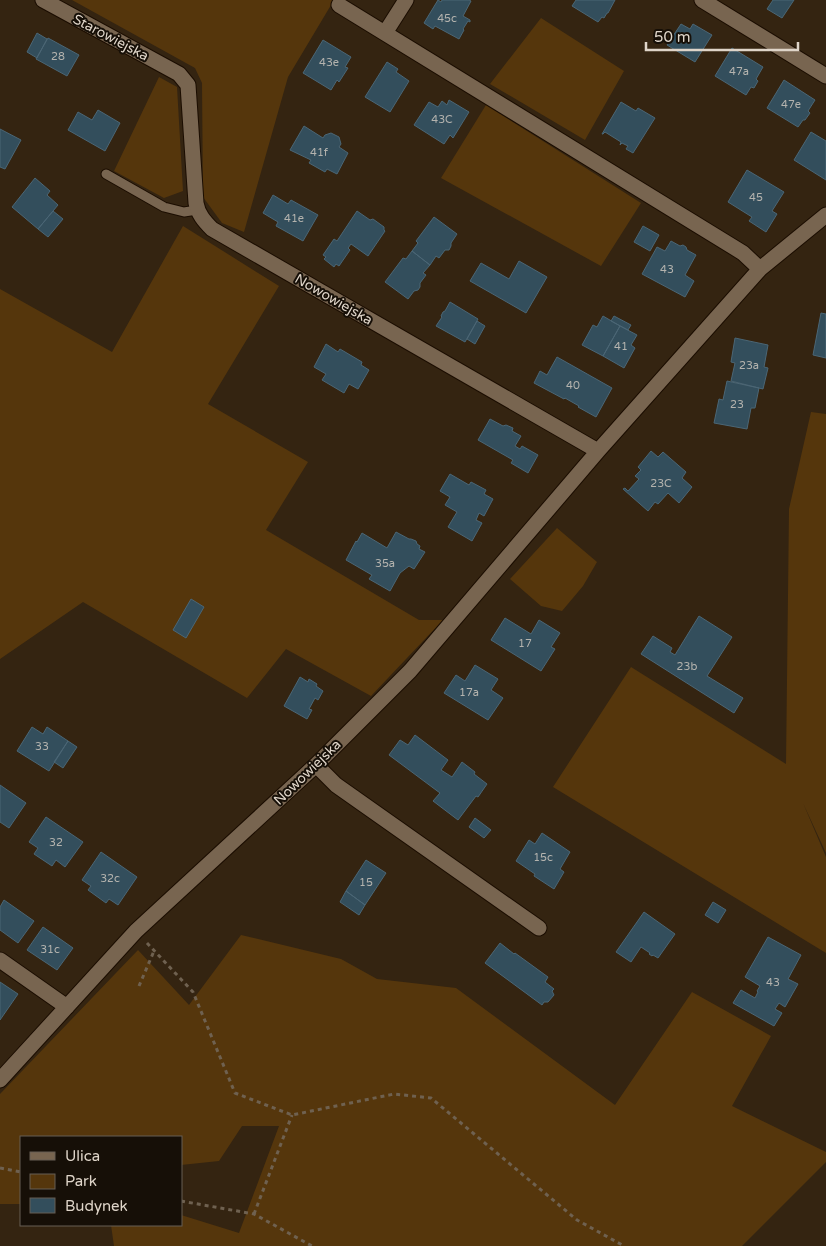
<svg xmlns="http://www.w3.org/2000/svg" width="826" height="1246" viewBox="0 0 826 1246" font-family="'Varela Round',sans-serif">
	<rect width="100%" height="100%" fill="#342411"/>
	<!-- green -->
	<path fill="#55360c" d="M72 0H334L288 77 244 232 222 223 203 197 202 83 195 68Z
		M541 18 624 71 585 140 490 84Z
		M159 77 177 87 183 191 164 198 114 171Z
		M486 105 641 203 601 266 441 178Z
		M183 226 279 286 208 404 308 462 266 530 419 620H443L371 696 286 649 247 698 83 602 0 659V289L112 352Z
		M811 412 826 414V853L803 803 826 857V953L553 787 631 667 786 764 789 509Z
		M557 528 597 562 583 586 562 611 541 606 510 579Z
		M241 935 341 959 377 979 456 988 615 1105 692 992 771 1036 732 1106 826 1152V1162L742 1246H114L111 1225H181V1215L239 1233 279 1126H242L219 1161 181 1165V1137H21V1204H0V1094L138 950 189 1005Z"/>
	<!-- building -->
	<path fill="#334e5c" stroke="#4b6675" d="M438 0 441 2 442 0H469L471 1 463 16 470 20V22L468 21 463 29 464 30 459 39 435 26 433 29 424 23Z
		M576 0H615L608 13H607L604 18 602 17 598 22 572 6Z
		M773 0H794L782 18 767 9Z
		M681 24 690 29 693 24 712 35 695 62 667 45Z
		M37 33 47 39 37 58 27 52Z
		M48 38 79 55 67 76 36 59Z
		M323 40 351 57 345 67 348 68 339 82 337 80 331 90 303 73Z
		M732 48 763 67 756 79 758 81 754 88 751 87 746 95 715 76Z
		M387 62 398 69 396 72 409 81 390 112 365 97Z
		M784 80 815 100 808 111 810 113 805 120H803L798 127 767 108Z
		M449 100 469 112 453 138 450 135 444 144 414 125 429 102 438 107 442 101 447 105Z
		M621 102 636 111 638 108 655 118 633 153 626 149 628 146 622 143 620 145 621 142 605 132 603 134H602Z
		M98 110 120 123 105 151 68 130 78 112 92 120Z
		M304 126 323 138 325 135 331 133 339 137 341 144 339 147 348 153 337 174 327 169 325 172 309 163 311 160 290 150Z
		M0 129 21 140 5 169 0 167Z
		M811 132 826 141V180L794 160Z
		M747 170 784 192 772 211 777 214 766 232 749 221 752 217 728 202Z
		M35 178 50 191 47 195 58 205 38 229 12 207Z
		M273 195 288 204 291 200 318 215 303 241 276 226 278 222 263 213Z
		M53 211 63 219 48 237 38 229Z
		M357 211 370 220 373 219 384 227V230L385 231 368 256 351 244 348 248 350 250 339 266 336 264 334 267 324 259 326 257 323 255 334 239 337 241Z
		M434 217 457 234 451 243V246L449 250H445L439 258 436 256 430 265 412 251 418 243 416 241Z
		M643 226 659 235 650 251 634 242Z
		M671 241 680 246 683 245 686 247 687 250 696 255 685 275 694 281 685 297 642 274 657 247 665 251Z
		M412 251 430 265 423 273 426 275 420 283V287L418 290 414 291 408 299 385 282 403 258 406 259Z
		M519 261 547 277 526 313 470 281 481 263 509 279Z
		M450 302 478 319 465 342 436 326 442 317 441 316 443 312 445 311Z
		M821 313 826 314V358L813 355Z
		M603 316 620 326 603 356 582 345 593 325 597 327Z
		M614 316 631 325 628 330 611 321Z
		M477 321 485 326 475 344 467 339Z
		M620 326 637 335 631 345 635 348 624 368 603 356Z
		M735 338 768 345 764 367 768 368 763 389 731 381 735 363 731 362Z
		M326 344 338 352 340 349 362 362 361 365 369 370 358 389 349 384 344 393 322 380 326 374 314 367Z
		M557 357 612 388 596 417 578 407 579 406 565 398 564 399 534 383 540 371 547 375Z
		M727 381 759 388 755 408H751L747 429 714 423 719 399 723 400Z
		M490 419 503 426 506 425 513 428 512 431 521 436 515 446 520 449 522 446 538 455 528 473 511 463 513 460 478 440Z
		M651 451 658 457 663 452 686 472 682 478 692 487 679 503 668 493 658 504 655 502 648 511 623 489 625 488 628 491 639 479 635 476 641 470 638 467Z
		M450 474 469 485 471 482 486 490 484 494 493 499 484 516 479 513 476 520 482 523 472 541 448 527 457 512 445 505 450 497 440 491Z
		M396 532 409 539H411L416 541 417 544 420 546 419 549 425 552 414 569 409 566 400 573 390 591 369 579 372 575 346 560 356 541 357 542 362 533 387 548Z
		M191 599 204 607 186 638 173 630Z
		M699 616 732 637 707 676 743 698 734 713 641 654 653 636 672 648 670 652 675 655Z
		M505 618 531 634 539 620 560 633 551 647 555 649 541 671 491 640Z
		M475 665 498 679 491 690 503 698 488 720 444 693 456 675 465 681Z
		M300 677 308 682 309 679 317 684 316 686 323 691 318 700 315 698 309 709 312 710 307 719 284 706Z
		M32 727 43 734 47 727 68 741 49 771 17 751Z
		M415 735 448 760 441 770 452 777 462 762 475 772 474 774 487 784 478 797 476 796 458 820 433 801 440 793 389 755 400 740 408 745Z
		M68 741 77 747 63 768 54 762Z
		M0 785 26 803 9 828 0 822Z
		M46 817 83 842 65 867 56 860 52 866 34 854 38 848 29 842Z
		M475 818 491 830 484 838 469 827Z
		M542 833 570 852 560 869 564 872 554 889 534 876 535 874 516 861 529 840 535 844Z
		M101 852 137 877 118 905 109 899 106 903 88 890 91 886 82 880Z
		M366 860 386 873 365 905 346 891Z
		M346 891 365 905 359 915 340 902Z
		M4 900 34 921 18 943 0 930V907Z
		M713 902 726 910 718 923 705 915Z
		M644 912 675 934 658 958 653 955 652 956 649 954 650 953 641 947 631 962 616 952Z
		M43 927 73 948 57 970 27 950Z
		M768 937 801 955 788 979 798 984 785 1007 779 1003 775 1009 782 1013 774 1026 733 1003 741 990 755 998 758 992 757 991 760 986 745 977Z
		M500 943 514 954 515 953 548 977 545 982 554 989 552 991 554 995 548 1002H544L542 1005 485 963Z
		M0 982 18 994 0 1020Z"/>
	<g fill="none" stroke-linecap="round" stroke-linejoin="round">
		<defs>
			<path id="lane" d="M106 174 164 207 184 212 197 210"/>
			<path id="street" d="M43 0 179 74 188 85 196 203C198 214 204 221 212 229L598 451
				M702 0 826 76
				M339 5 743 253 760 269
				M385 33 406 0
				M316 765 336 785 539 928
				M0 960 67 1007
				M0 1080 136 931 316 765 410 671 598 451 760 269 826 215"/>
		</defs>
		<!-- lane casing -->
		<use href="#lane" stroke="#1b0d00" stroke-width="11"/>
		<!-- street casing -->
		<use href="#street" stroke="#1b0d00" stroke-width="17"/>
		<!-- path -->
		<path stroke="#6f6150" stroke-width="3" stroke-dasharray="4 4" stroke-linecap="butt" d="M147 943 193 992 235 1093 292 1115 394 1094 431 1098 577 1220 624 1246
			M139 986 154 951
			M0 1168 21 1172
			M181 1201 254 1214 312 1246
			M254 1214 292 1115"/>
		<!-- lane -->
		<use href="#lane" stroke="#786550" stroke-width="9"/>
		<!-- street -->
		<use href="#street" stroke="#786550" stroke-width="15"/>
	</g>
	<g text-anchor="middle" stroke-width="4" stroke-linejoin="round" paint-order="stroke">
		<!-- number labels -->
		<g font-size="11" fill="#b4b3ae">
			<text x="447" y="22">45c</text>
			<text x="58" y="60">28</text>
			<text x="329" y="66">43e</text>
			<text x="739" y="75">47a</text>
			<text x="791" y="108">47e</text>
			<text x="442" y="123">43C</text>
			<text x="319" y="156">41f</text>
			<text x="756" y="201">45</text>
			<text x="294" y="222">41e</text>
			<text x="667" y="273">43</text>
			<text x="621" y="350">41</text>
			<text x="749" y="369">23a</text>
			<text x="573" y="389">40</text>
			<text x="737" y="408">23</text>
			<text x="661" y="487">23C</text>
			<text x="385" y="567">35a</text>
			<text x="525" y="647">17</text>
			<text x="687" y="670">23b</text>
			<text x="469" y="696">17a</text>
			<text x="42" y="750">33</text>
			<text x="56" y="846">32</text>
			<text x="543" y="861">15c</text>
			<text x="110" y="882">32c</text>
			<text x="366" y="886">15</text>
			<text x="50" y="953">31c</text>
			<text x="773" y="986">43</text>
		</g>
		<!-- street labels -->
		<g font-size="14" fill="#dfd5c9" stroke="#160f07">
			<text transform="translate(111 37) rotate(28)" y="5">Starowiejska</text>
			<text transform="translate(334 299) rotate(30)" y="5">Nowowiejska</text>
			<text transform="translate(307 772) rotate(-44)" y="5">Nowowiejska</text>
		</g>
	</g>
	<!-- legend -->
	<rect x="20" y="1136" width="162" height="90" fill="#160f07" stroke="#665e55"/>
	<rect x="30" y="1152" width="25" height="8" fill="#786550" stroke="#665e55"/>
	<text x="65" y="1161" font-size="15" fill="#dfd5c9">Ulica</text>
	<rect x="30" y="1174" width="25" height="15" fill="#55360c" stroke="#665e55"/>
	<text x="65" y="1186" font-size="15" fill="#dfd5c9">Park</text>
	<rect x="30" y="1198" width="25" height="15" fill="#334e5c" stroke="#665e55"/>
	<text x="65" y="1211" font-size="15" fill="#dfd5c9">Budynek</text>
	<!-- scale -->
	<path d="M646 42v8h152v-8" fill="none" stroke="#dfd5c9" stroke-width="2.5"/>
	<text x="654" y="42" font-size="15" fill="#dfd5c9" stroke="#160f07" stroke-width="4" paint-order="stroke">50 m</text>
</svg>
